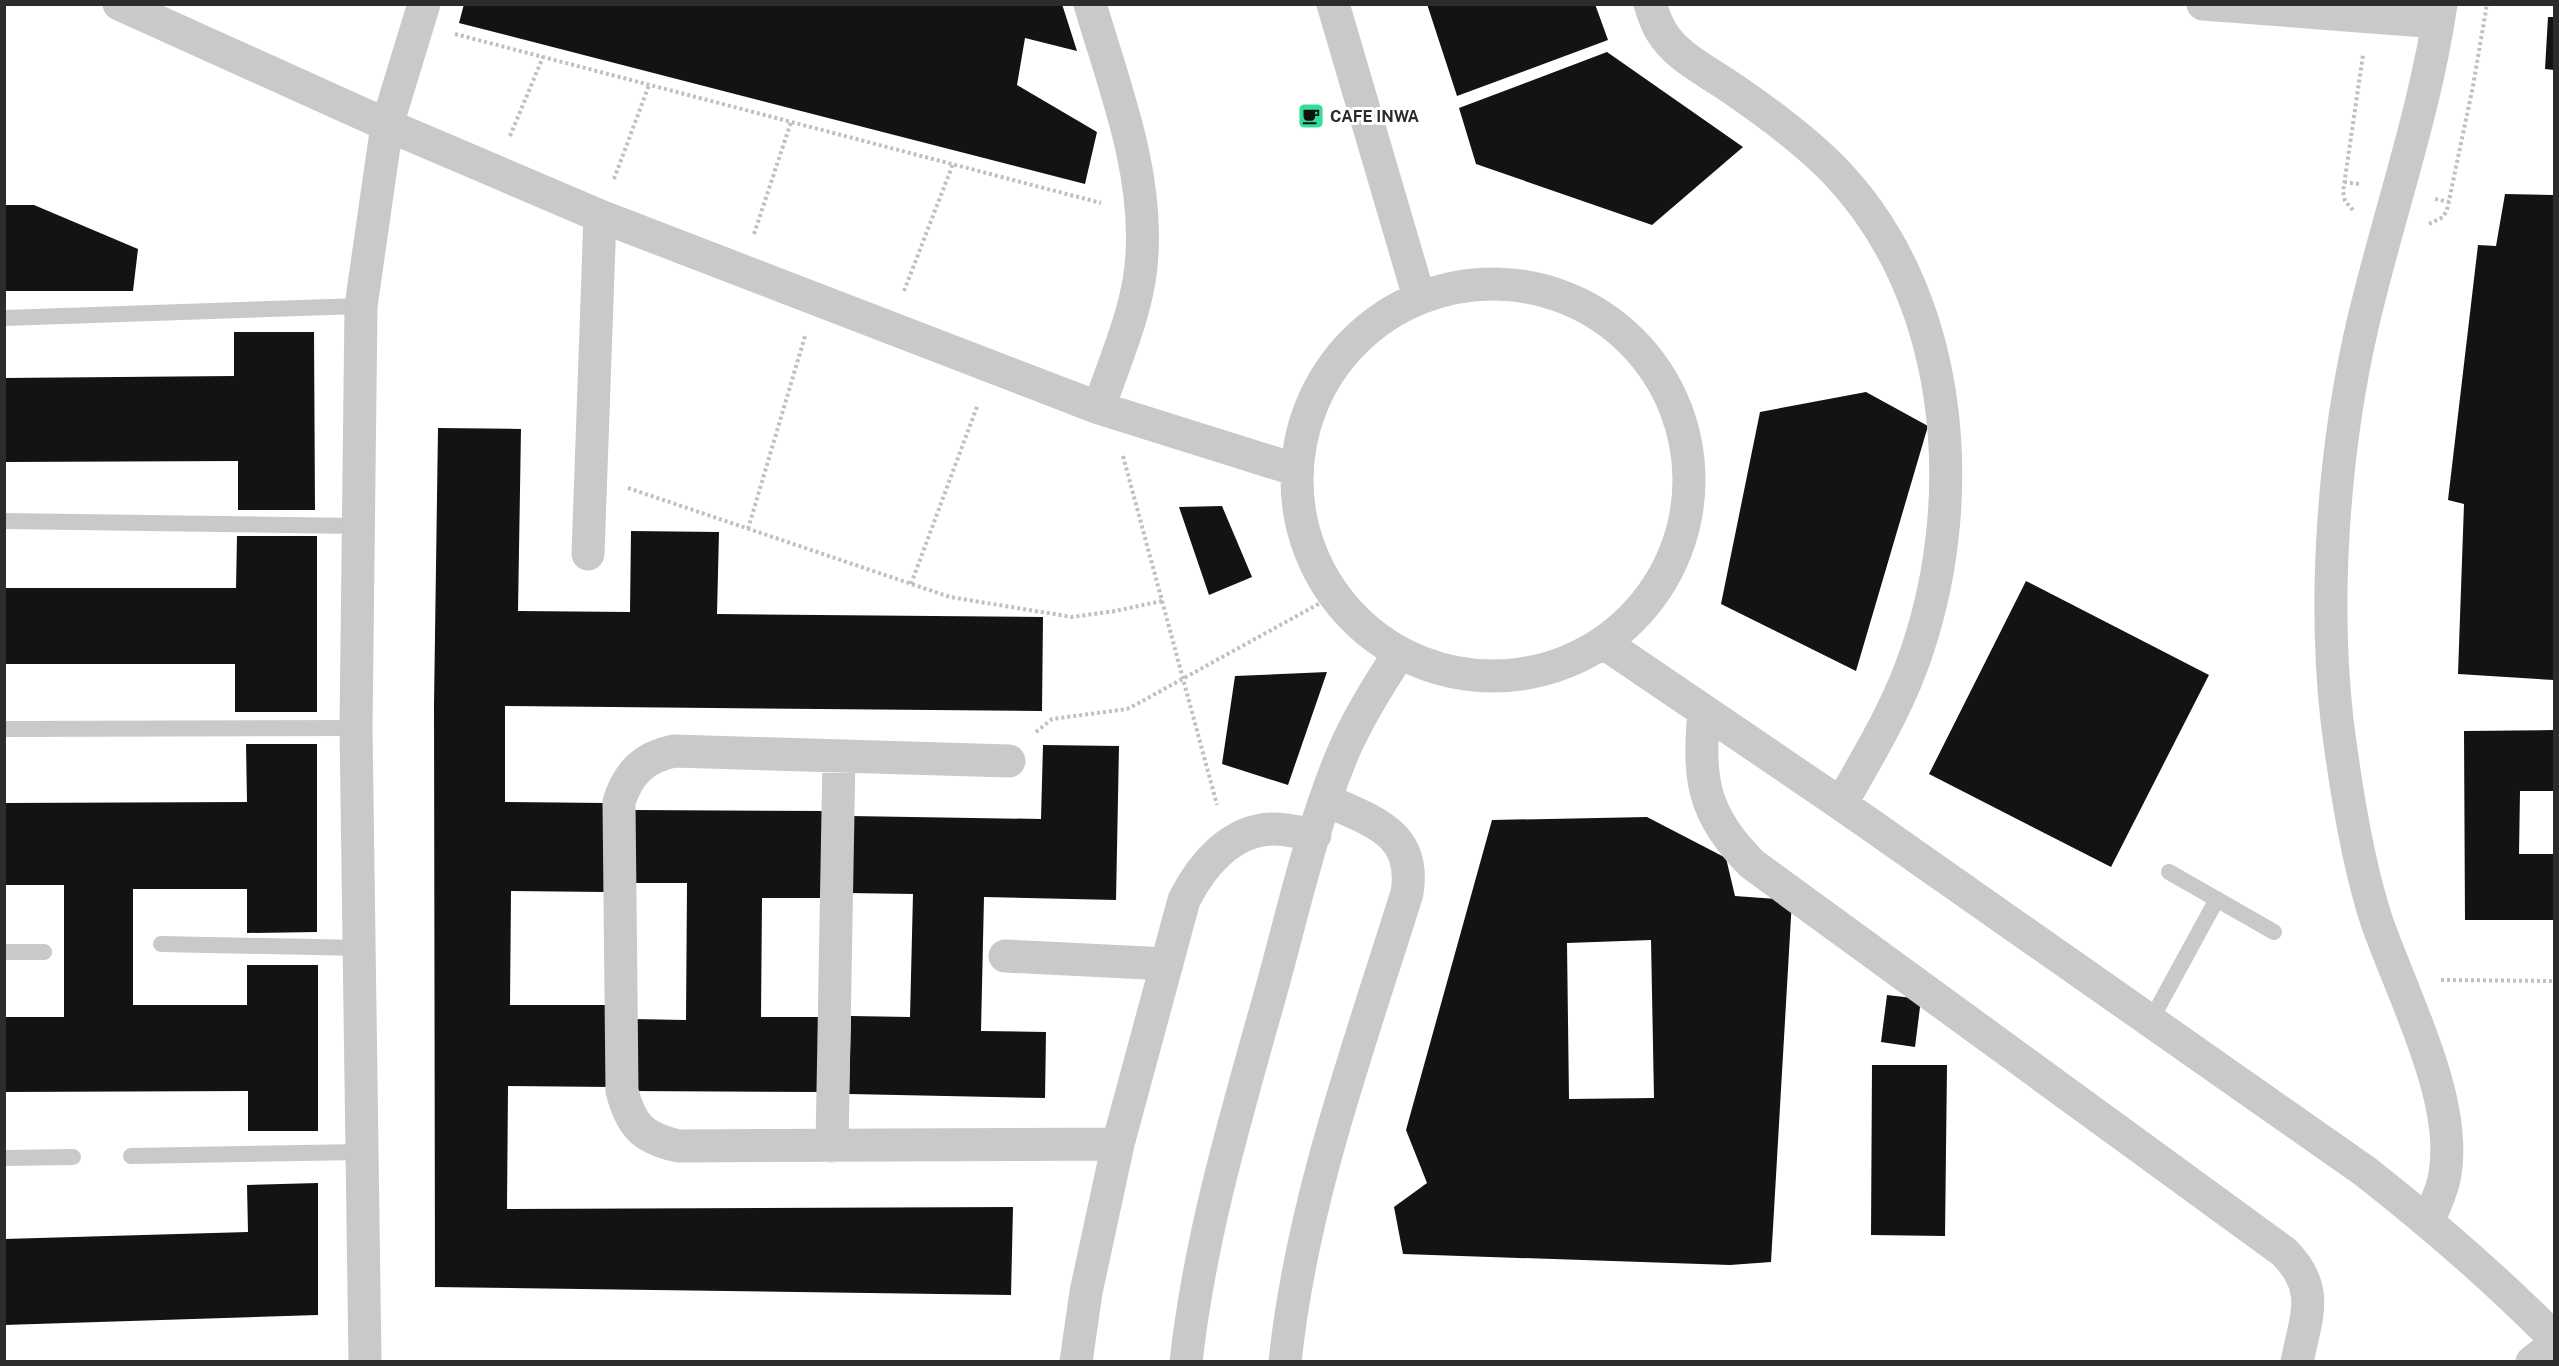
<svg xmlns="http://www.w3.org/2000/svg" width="2559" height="1366" viewBox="0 0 2559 1366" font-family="'Public Sans',sans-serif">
	<rect width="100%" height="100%" fill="#fff"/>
	<!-- building -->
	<path fill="#131313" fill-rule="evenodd" d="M464 4H1062L1077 51 1025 38 1017 85 1097 132 1085 184 459 23Z
		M1427 4H1595L1608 40 1457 96Z
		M2548 17H2554V70L2545 69Z
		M1607 52 1743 147 1652 225 1476 164 1459 108Z
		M2505 194 2554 195V680L2458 674 2464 504 2448 500 2478 245 2496 246Z
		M4 205H34L138 249 133 291H4Z
		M234 332H314L315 510H238V461L4 462V378L234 376Z
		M1866 392 1928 426 1856 671 1721 604 1760 412Z
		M438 428 521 429 518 611 630 612 631 531 719 532 717 614 1043 617 1042 711 505 706V802L605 803 604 892 511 891 510 1005H614L612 1087 508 1086 507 1209 1013 1207 1011 1295 435 1287 434 705Z
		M1222 506 1252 577 1209 595 1179 507Z
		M237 536H317V712H235V664H4V588H236Z
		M2026 581 2209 675 2111 867 1929 774Z
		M1327 672 1288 785 1222 764 1235 676Z
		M2554 730V791H2520L2519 854H2554V920H2465L2464 731Z
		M246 744H317V932L247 933V889H133V1005H247V965H318V1131H248V1091L5 1092V1017H64V885H5V803L247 802Z
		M1043 745 1119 746 1116 900 984 897 981 1031 1046 1032 1045 1098 849 1094 851 1016 910 1017 913 894 849 893 850 816 1041 819Z
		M631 810 825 811 824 898H762L761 1017H821V1092L631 1091 632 1019 686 1020 687 883H630Z
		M1647 817 1726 858 1735 896 1792 900 1771 1262 1730 1265 1403 1254 1394 1207 1427 1183 1406 1130 1492 820ZM1651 940 1654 1098 1569 1099 1567 943Z
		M1887 995 1921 999 1915 1047 1881 1042Z
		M1872 1065H1947L1945 1236 1871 1235Z
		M318 1183V1315L4 1325V1239L248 1232 247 1185Z"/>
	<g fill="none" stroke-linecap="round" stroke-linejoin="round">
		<!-- path -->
		<path stroke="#c0c0c0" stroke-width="4" stroke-dasharray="3 3" stroke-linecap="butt" d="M455 34 1101 203
			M510 136 543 57
			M614 179 649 85
			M2344 182 2359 184
			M2435 199 2449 202
			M2353 210 2345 201 2343 192 2363 55
			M2429 224 2443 217 2447 210 2473 86 2487 4
			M754 234 791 122
			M904 291 953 164
			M1123 456 1217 805
			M628 488 950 597 1072 617 1115 611 1162 601
			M748 529 805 336
			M911 584 978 404
			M1036 732 1052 719 1127 709 1137 704 1333 596
			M2441 980 2554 981"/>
		<!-- service -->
		<path stroke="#c9c9c9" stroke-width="16" d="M4 318 361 306
			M4 521 358 526
			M4 729 356 728
			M2169 872 2274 932
			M161 944 361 948
			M4 952H44
			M2151 1020 2217 899
			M131 1156 361 1152
			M4 1158 73 1157"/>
		<!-- minor -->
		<path stroke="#c9c9c9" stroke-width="33" d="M119 4 387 125 600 216 1099 408 1297 470
			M1090 4C1114 86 1147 168 1142 254 1140 306 1115 359 1099 408
			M1333 4 1419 297
			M1650 4C1653 13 1656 23 1661 31 1676 57 1709 72 1733 89 1768 113 1802 138 1832 168 1953 291 1970 491 1918 648 1900 704 1870 753 1841 804
			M2203 4 2438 22
			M1297 480a196 196 0 1 1 392 0a196 196 0 1 1-392 0Z
			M588 554 600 216
			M1604 643 1841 804 2366 1172C2432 1224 2495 1278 2554 1338
			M1704 711C1698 779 1702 814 1752 864L2284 1252C2321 1289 2306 1316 2297 1362
			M1009 761 674 751C644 757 628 773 619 802L622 1091C631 1126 643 1138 678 1146L1118 1144
			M1005 956 1167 964
			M832 1146 839 756
			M2429 1221C2434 1206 2443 1190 2445 1174 2458 1099 2402 994 2377 922 2357 862 2345 783 2337 720 2323 596 2334 449 2362 327 2387 219 2425 114 2441 4
			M365 1362 356 728 361 306 387 125 424 4
			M1076 1362 1086 1292 1118 1144 1184 900C1201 866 1231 829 1274 829 1287 829 1302 833 1315 835
			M1186 1362C1200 1236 1236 1116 1270 995 1293 913 1311 827 1345 748 1360 715 1379 684 1399 654
			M1285 1362C1302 1200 1359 1047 1407 893 1417 832 1371 821 1326 800
			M2532 1362 2554 1345"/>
	</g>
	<!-- icons -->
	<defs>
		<symbol id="cafe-square" viewBox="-11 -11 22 22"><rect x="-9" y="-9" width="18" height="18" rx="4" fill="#32de99" stroke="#fff"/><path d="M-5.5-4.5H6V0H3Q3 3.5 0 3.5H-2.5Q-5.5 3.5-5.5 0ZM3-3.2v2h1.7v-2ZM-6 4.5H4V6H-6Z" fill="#111"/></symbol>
	</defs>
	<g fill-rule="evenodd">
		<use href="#cafe-square" x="1296" y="101" width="30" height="30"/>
	</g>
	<g text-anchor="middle" stroke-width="6" stroke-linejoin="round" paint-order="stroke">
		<!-- poi labels -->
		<g font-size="16" font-weight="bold" fill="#2c2c2c" stroke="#fff" text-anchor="start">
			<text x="1330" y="122">CAFE INWA</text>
		</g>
	</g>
	<!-- border -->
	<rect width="2559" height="1366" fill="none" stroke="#2c2c2c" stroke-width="12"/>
</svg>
